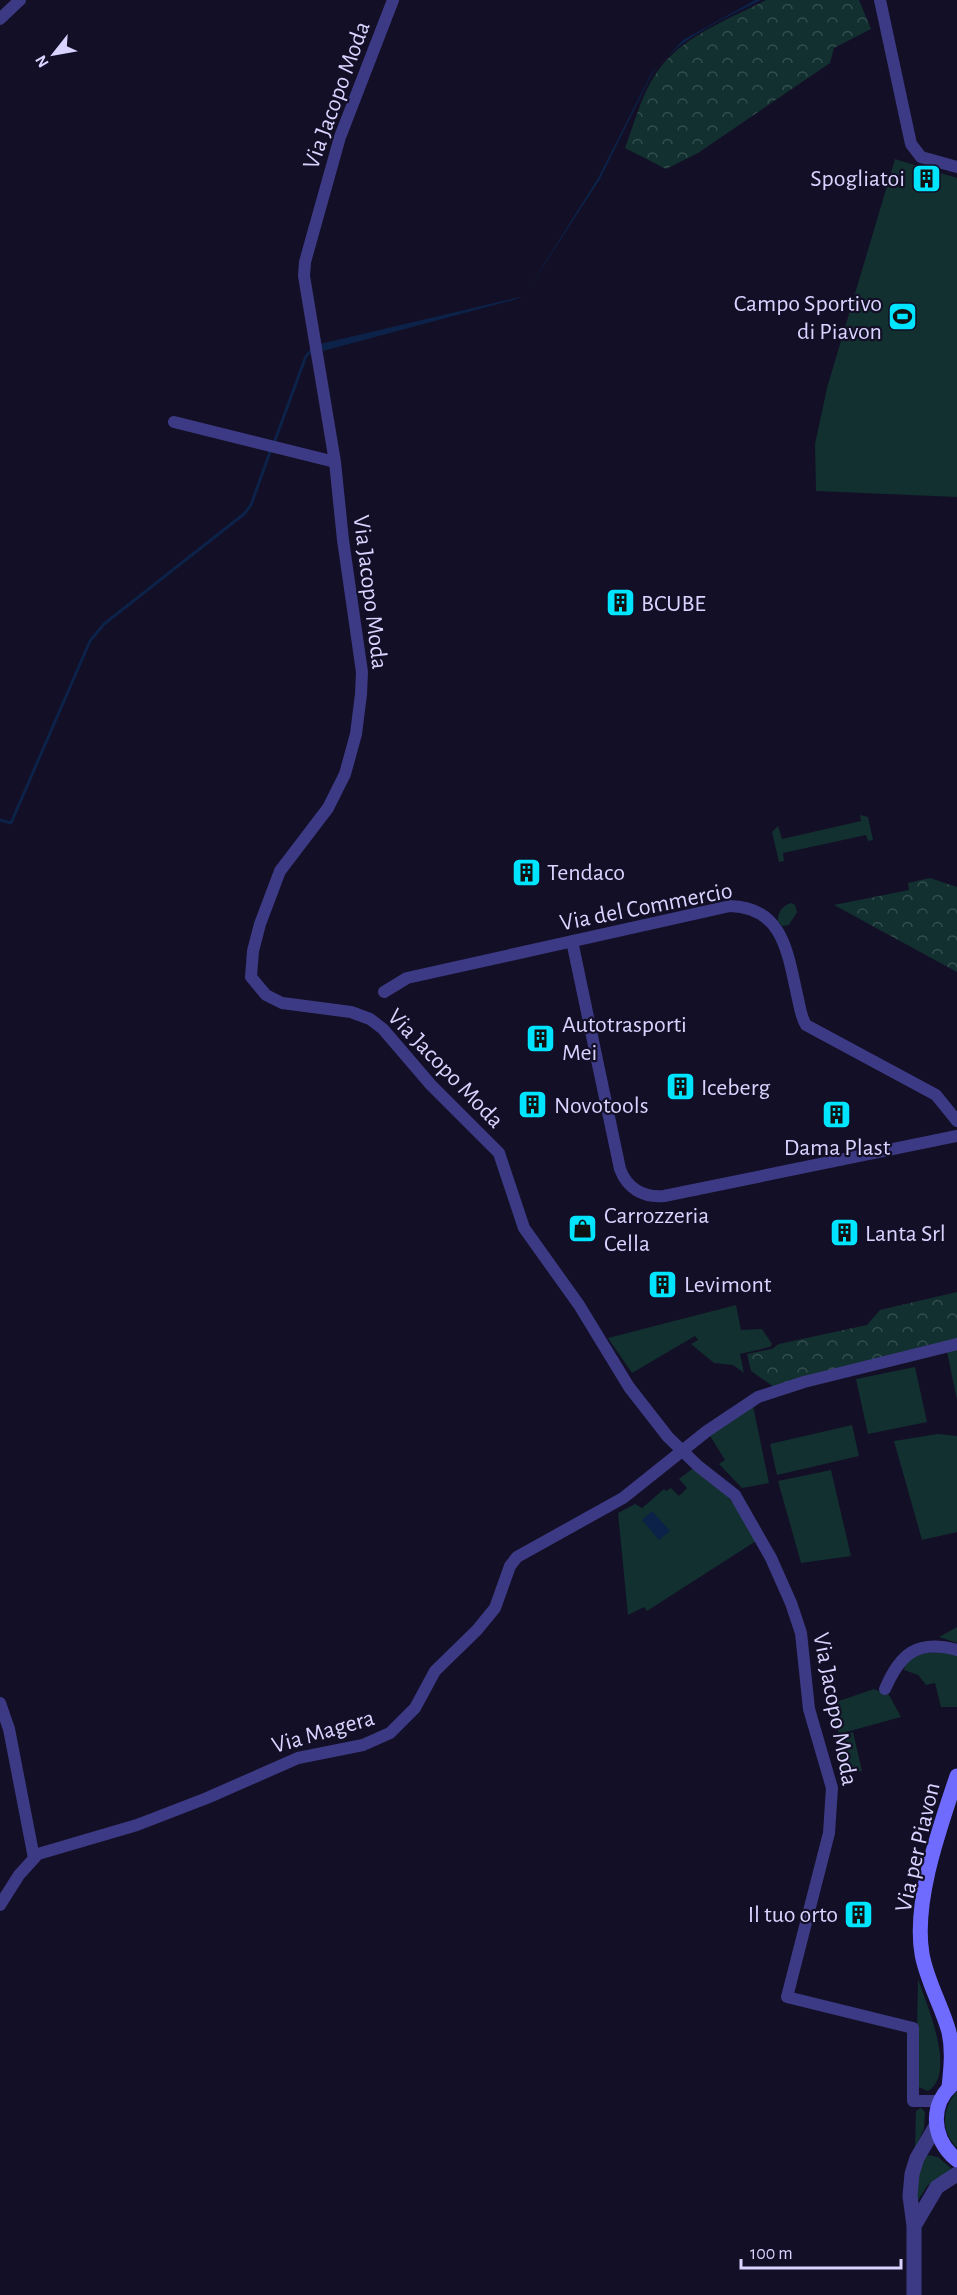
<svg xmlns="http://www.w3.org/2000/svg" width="957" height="2295" viewBox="0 0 957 2295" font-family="'Alegreya Sans',sans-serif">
	<defs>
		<pattern id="forest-crowns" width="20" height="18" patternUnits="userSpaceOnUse" patternTransform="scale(1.5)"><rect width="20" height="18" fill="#12302f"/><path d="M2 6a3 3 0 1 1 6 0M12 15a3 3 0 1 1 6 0" fill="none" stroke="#344d4e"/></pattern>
	</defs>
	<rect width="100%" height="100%" fill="#130f26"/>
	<!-- green -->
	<path fill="#12302f" d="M895 159 957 178V497L816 491 815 444 827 388Z
		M860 815 868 817 873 840 868 841 866 835 783 853 784 861 779 862 772 832 778 826 782 839 861 821Z
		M791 903 795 905 797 912 789 925 782 926 778 921C777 913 783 905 791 903Z
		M736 1305 741 1330 762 1329 772 1344 770 1347 740 1354 744 1373 733 1365 714 1363 691 1344 698 1340 695 1336 632 1373 608 1338Z
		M957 1344V1400L946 1347Z
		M915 1367 927 1422 868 1434 856 1379Z
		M752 1401 769 1483 742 1488 719 1464 725 1460 707 1431Z
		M852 1425 859 1456 777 1475 770 1444Z
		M938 1434 957 1436V1532L922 1540 894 1441Z
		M692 1469C729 1489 735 1505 756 1541L647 1611 644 1607 628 1615 618 1513 635 1504 642 1508 664 1489 666 1491 671 1488 679 1496 687 1488 679 1479Z
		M831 1470 851 1556 801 1563 778 1481Z
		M957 1627V1643L939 1637Z
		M957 1650V1707H941L935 1683 926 1685 918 1675 904 1670 908 1655Z
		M874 1689 889 1695 901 1717 839 1734 830 1704Z
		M853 1732 862 1771 842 1775 835 1737Z
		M918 1979C927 2005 957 2074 928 2091L916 2086Z
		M957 2091V2148C940 2130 942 2109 957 2091Z
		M921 2108 925 2112 924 2129 915 2148 916 2111Z
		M928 2155 938 2157 952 2169 927 2186 914 2207C915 2190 913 2166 928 2155Z"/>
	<!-- forest -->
	<path fill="url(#forest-crowns)" d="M766 0H859L871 29 834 48 830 63 698 153 666 169 625 148C634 125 641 96 655 75 679 37 728 20 766 0Z
		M930 878 957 887V972L834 905 909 890 908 883Z
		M957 1292V1344L777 1389 751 1371 747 1354 772 1349 779 1344 867 1325 880 1310Z"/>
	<!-- water -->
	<path fill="#0c2248" d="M755 0H761C722 20 681 37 653 72L600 179 524 296 513 300 323 351 320 344 524 296 598 178 652 72 683 40Z
		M652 1511 670 1531 659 1540 642 1520Z"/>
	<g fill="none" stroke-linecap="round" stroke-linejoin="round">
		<!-- stream -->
		<path stroke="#0c2248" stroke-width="3" d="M274 443 306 356 313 349
			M0 820 11 823 90 641 104 624 244 514 251 505 270 452"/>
		<!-- minor -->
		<path stroke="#3d3a85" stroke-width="12" d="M393 0 340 137 305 262 304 276 335 462 343 540 362 672 361 694 356 734 345 774 328 808 280 871 260 924 253 951 251 977 266 995 282 1003 351 1012 370 1019 383 1029 431 1085 499 1153 524 1228 579 1305 629 1387 668 1437 698 1466 735 1495 771 1558 791 1603 801 1633 809 1709 832 1788 829 1833 787 1997 913 2028V2101H940
			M880 0 911 144 921 157 957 167
			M0 19 20 0
			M174 422 335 462
			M572 941 620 1169C627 1188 643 1198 664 1196L957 1136
			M384 992 407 978 730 906C785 907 788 957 798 999 800 1008 801 1017 806 1025L936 1095 957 1121
			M885 1689C900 1654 917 1639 957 1650
			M0 1703 9 1729 34 1858
			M0 1905 19 1875 38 1854 137 1825 207 1798 298 1758 363 1745 390 1733 415 1708 435 1671 477 1630 495 1608 510 1566 517 1557 623 1498 707 1431 758 1397 804 1382 957 1344"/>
		<!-- tertiary -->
		<path stroke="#3d3a85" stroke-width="15" d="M914 2226 937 2187 957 2174
			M914 2295V2226L910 2196 912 2174 917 2158 936 2126"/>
		<!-- secondary -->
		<path stroke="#6f6bff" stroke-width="15" d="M957 2081C928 2102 931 2139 957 2160
			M949 2087C951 2069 953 2050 949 2032 942 2006 927 1982 922 1954 913 1901 940 1827 957 1776"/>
	</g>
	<!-- icons -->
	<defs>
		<symbol id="building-square" viewBox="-11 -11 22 22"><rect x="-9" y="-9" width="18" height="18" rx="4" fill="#00e5ff" stroke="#130f26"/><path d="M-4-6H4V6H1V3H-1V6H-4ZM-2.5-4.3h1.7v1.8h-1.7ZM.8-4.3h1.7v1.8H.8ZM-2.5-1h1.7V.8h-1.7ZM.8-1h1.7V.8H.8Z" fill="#111"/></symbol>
		<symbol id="stadium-square" viewBox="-11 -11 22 22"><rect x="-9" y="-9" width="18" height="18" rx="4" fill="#00e5ff" stroke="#130f26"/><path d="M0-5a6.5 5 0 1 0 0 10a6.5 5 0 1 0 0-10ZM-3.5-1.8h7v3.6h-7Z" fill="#111"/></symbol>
		<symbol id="shop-square" viewBox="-11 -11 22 22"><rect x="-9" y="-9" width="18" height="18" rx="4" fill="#00e5ff" stroke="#130f26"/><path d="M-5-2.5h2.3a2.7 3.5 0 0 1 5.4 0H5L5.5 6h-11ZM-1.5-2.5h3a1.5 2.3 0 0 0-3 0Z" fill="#111"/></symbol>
	</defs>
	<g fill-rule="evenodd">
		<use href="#building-square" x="910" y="162" width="33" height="33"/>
		<use href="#stadium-square" x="886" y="300" width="33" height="33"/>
		<use href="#building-square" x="604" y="586" width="33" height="33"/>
		<use href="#building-square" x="510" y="856" width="33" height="33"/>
		<use href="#building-square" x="524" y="1022" width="33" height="33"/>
		<use href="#building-square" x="664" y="1070" width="33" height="33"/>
		<use href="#building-square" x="516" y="1088" width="33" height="33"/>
		<use href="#building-square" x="820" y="1098" width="33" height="33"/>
		<use href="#shop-square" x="566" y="1212" width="33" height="33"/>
		<use href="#building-square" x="828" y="1216" width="33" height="33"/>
		<use href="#building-square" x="646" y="1268" width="33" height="33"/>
		<use href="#building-square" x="842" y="1898" width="33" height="33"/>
	</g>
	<g text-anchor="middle" stroke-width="4.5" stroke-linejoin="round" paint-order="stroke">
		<!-- street labels -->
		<g font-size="24" fill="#d9d4ff" stroke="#130f26">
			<text transform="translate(336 95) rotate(-70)" y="8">Via Jacopo Moda</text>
			<text transform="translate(371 592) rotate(83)" y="8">Via Jacopo Moda</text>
			<text transform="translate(646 906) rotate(-11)" y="8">Via del Commercio</text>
			<text transform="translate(446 1068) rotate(46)" y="8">Via Jacopo Moda</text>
			<text transform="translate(836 1709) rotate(79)" y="8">Via Jacopo Moda</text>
			<text transform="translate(323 1731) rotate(-16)" y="8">Via Magera</text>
			<text transform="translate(917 1847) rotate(-77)" y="8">Via per Piavon</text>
		</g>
		<!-- poi labels -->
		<g font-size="24" fill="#d9d4ff" stroke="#130f26" text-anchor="start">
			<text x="905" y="186" text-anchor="end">Spogliatoi</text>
			<text x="882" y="311" text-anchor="end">Campo Sportivo<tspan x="882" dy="28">di Piavon</tspan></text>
			<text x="641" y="611">BCUBE</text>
			<text x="547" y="880">Tendaco</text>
			<text x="562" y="1032">Autotrasporti<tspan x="562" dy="28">Mei</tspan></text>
			<text x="701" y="1095">Iceberg</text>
			<text x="554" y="1113">Novotools</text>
			<text x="837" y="1155" text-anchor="middle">Dama Plast</text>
			<text x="604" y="1223">Carrozzeria<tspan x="604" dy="28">Cella</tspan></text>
			<text x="865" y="1241">Lanta Srl</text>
			<text x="684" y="1292">Levimont</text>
			<text x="838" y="1922" text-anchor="end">Il tuo orto</text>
		</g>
	</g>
	<!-- north arrow -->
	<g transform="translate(54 54) rotate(239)" stroke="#130f26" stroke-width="4.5" paint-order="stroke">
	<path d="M0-4.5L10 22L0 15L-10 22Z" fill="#d9d4ff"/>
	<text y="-9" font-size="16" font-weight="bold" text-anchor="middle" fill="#d9d4ff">N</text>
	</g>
	<!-- scale -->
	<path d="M741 2259v9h160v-9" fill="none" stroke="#d9d4ff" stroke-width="3"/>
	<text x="750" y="2259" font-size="18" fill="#d9d4ff" stroke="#130f26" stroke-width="4.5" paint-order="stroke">100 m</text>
</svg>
